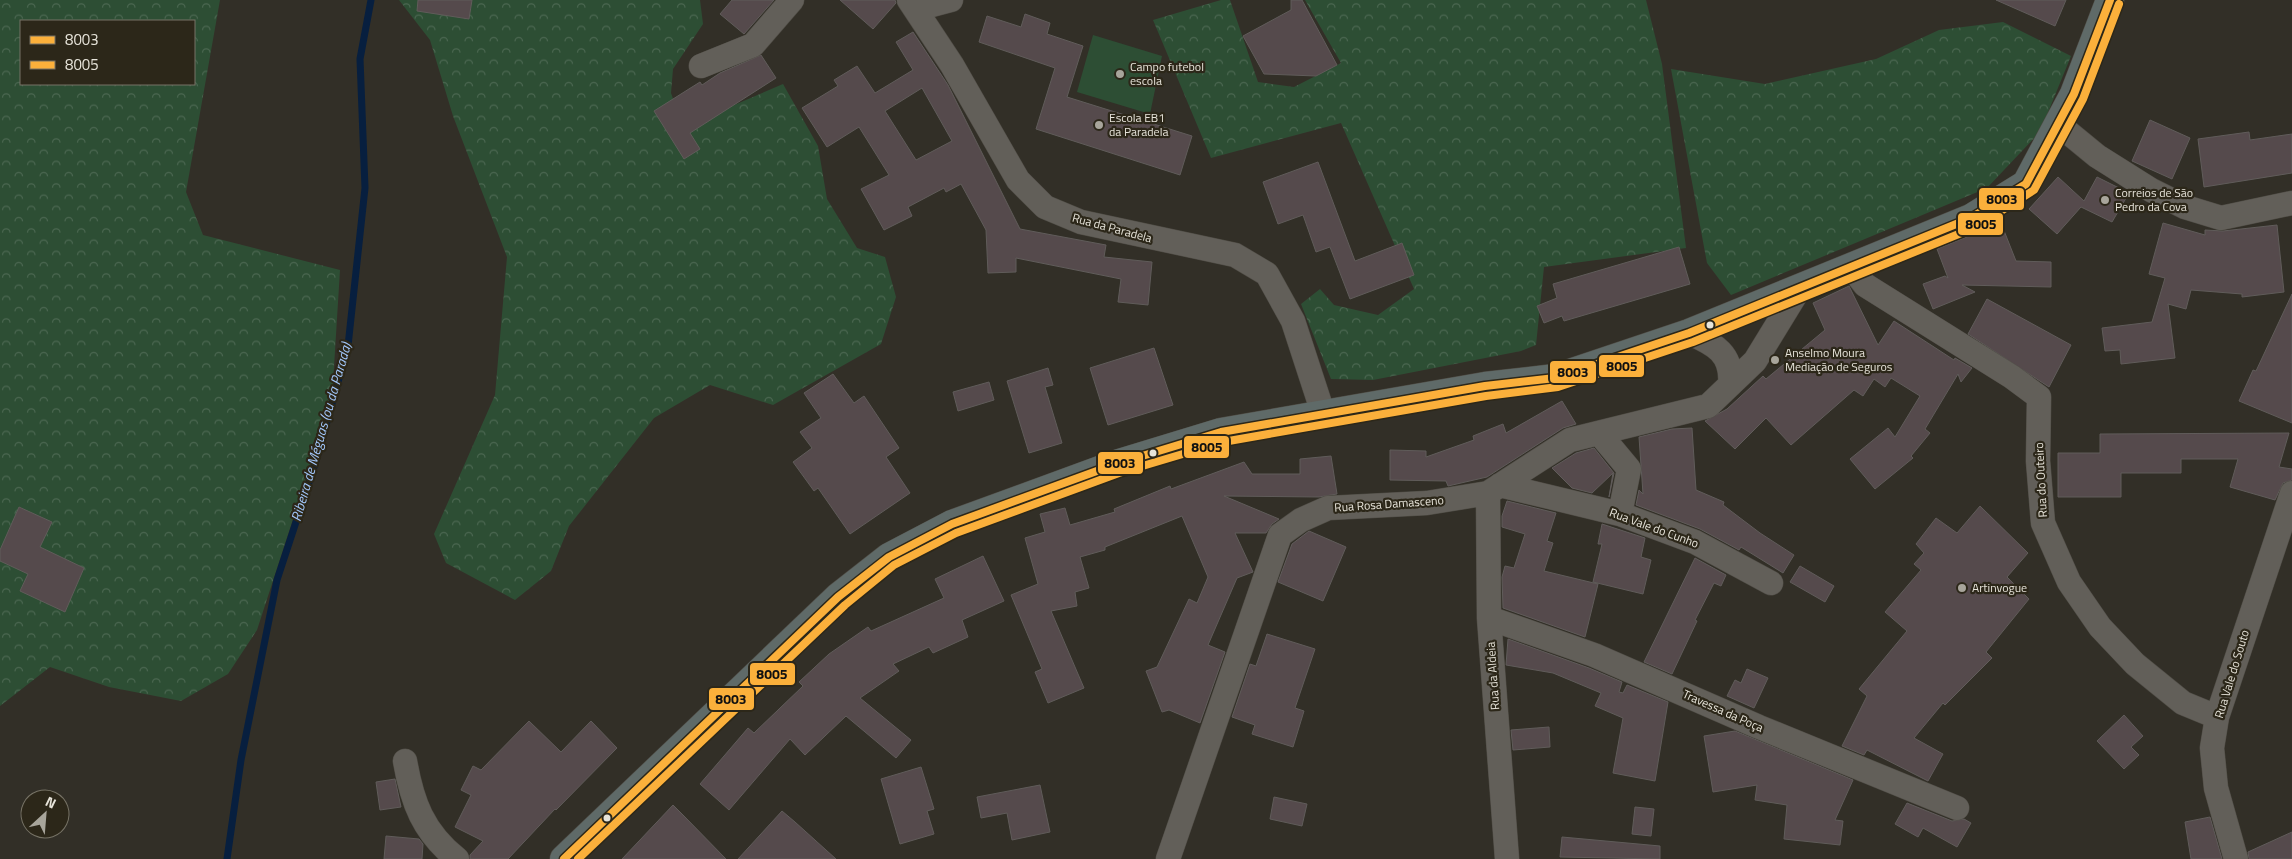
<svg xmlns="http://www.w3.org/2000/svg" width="2292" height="859" viewBox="0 0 2292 859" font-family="'Titillium Web',sans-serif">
	<defs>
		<pattern id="forest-crowns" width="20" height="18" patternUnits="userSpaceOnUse" patternTransform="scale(1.25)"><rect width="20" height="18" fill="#2d4e34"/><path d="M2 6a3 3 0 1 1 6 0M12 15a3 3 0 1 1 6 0" fill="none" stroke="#4b6751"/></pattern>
	</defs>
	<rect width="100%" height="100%" fill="#322f27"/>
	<!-- green -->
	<path fill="#2d4e34" d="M1093 35 1162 56 1150 114 1077 92Z"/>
	<!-- forest -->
	<path fill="url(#forest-crowns)" fill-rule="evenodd" d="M0 0H220L186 192 203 235 340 270 332 399 257 630 228 674 181 701 109 687 50 667 0 706ZM21 21H194V84H21Z
		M399 0H700L703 24 673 69 671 93 683 127 783 84 818 146 827 199 857 248 885 257 896 297 881 344 773 405 710 385 654 418 569 526 551 571 515 600 446 563 434 534 495 395 507 257 453 116 430 40Z
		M1221 0H1230L1258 82 1294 87 1341 63 1305 0H1646L1662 64 1686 248 1544 267 1536 345 1521 351 1373 380 1331 379 1301 304 1320 289 1334 305 1378 315 1414 289 1341 123 1211 158 1153 20Z
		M2003 22 2071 56 2040 132 1987 188 1731 295 1707 263 1671 69 1765 84 1876 59 1939 30Z"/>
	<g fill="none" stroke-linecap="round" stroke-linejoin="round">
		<!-- stream -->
		<path stroke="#071f3f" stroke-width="7" d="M227 859 241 760 277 580 316 461 348 346 365 188 360 59 371 0"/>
	</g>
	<!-- building -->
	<path fill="#554a4c" stroke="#605c5a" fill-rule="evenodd" d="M418 0H472L469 19 417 11Z
		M732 0H774L744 34 720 14Z
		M840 0H895L896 3 873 29Z
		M1291 0H1302L1337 65 1316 76 1264 74 1243 36 1291 10Z
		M1996 0H2066L2055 26Z
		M1025 14 1050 23 1047 34 1083 46 1067 97 1192 136 1180 175 1036 129 1055 68 979 42 987 16 1021 27Z
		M913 32 948 85 1020 229 1106 245 1104 257 1152 262 1148 305 1118 302 1121 279 1016 258V272L988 273 986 230 961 184 946 192 944 188 908 207 912 216 884 230 861 189 889 175 859 127 827 147 802 108 838 86 834 80 857 66 875 93 913 70 896 42ZM922 88 952 141 916 160 885 111Z
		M761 55 776 78 690 133 700 149 684 159 654 111 700 82 702 85 720 73Z
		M2150 120 2190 138 2172 179 2132 161Z
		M2249 132 2250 140 2292 134V173L2204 187 2198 139Z
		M1318 162 1355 261 1402 243 1414 275 1350 299 1330 247 1316 252 1303 215 1278 224 1263 182Z
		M2058 177 2084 201 2097 177 2129 193 2112 222 2081 207 2057 234 2029 209Z
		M2001 223 2016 261 2051 262V287L1962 285 1975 292 1933 309 1923 284 1945 276 1948 278 1937 249Z
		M2163 223 2205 235V230L2223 231 2277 225 2284 292 2242 297V294L2191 290 2186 309 2168 304 2175 358 2121 364 2120 350 2105 351 2102 328 2152 322 2165 278 2149 274Z
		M1679 247 1690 284 1564 321 1562 316 1544 323 1537 306 1557 298 1553 284Z
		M1849 286 1878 345 1894 321 1954 360 1955 358 1972 368 1961 382 1958 374 1925 429 1930 433 1911 456 1913 458 1875 489 1850 459 1888 428 1895 437 1920 396 1891 378 1885 387 1874 379 1863 396 1854 390 1791 445 1766 418 1735 449 1705 421 1727 409 1763 376 1766 379 1825 330 1813 303Z
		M2292 294V423L2239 401 2253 370 2256 371Z
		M1987 299 2071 345 2049 387 1968 334Z
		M1154 348 1173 405 1108 425 1090 368Z
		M1048 368 1053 385 1045 387 1062 443 1029 453 1007 381Z
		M833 374 854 403 864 396 899 448 886 457 910 493 850 534 818 488 814 491 793 462 812 448 800 432 821 418 804 393Z
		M989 382 994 400 958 411 953 392Z
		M1562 401 1576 424 1563 428 1487 477 1448 486 1446 481 1390 480V450L1426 451V457L1474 440 1473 436 1503 424 1506 433Z
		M1692 428 1696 490 1724 502 1723 505 1760 533 1794 555 1783 573 1741 547 1739 550 1700 529 1636 505 1639 490 1643 494 1639 437 1672 429Z
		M2289 433 2279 467 2292 469V480L2283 483 2275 500 2230 487 2238 459H2181V473H2121V497H2058V453H2100V434Z
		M1594 448 1614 473 1609 497 1613 473 1592 493 1572 488 1552 468 1576 453Z
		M1331 456 1337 494 1319 497 1224 496 1279 519 1272 524 1266 533H1235L1253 572 1237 578 1208 645 1225 652 1200 723 1169 710 1162 712 1146 671 1157 667 1189 599 1197 603 1208 577 1182 516 1105 547V550L1080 557 1089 588 1075 592 1077 606 1051 611 1084 688 1048 703 1035 672 1042 669 1011 595 1038 584 1025 538 1045 532 1040 514 1065 508 1070 525 1115 512 1114 509 1170 486 1171 489 1244 462 1252 474H1300V459Z
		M1507 501 1556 513 1547 541 1553 543 1544 571 1598 584 1585 637 1503 608 1502 577 1505 566 1514 568 1525 534 1502 527V516Z
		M1980 506 2028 553 2007 577 2029 599 1986 652 1992 658 1945 705 1943 703 1914 738 1943 754 1928 781 1867 750 1864 755 1842 746 1867 696 1859 689 1907 631 1885 612 1921 570 1914 564 1924 553 1916 544 1936 518 1957 533Z
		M19 507 52 522 40 547 84 568 65 612 20 591 28 574 0 561V550Z
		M1602 524 1645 538 1641 557 1651 560 1643 594 1593 582 1602 544H1598Z
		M1309 531 1346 547 1323 601 1278 582 1292 544Z
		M983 556 1004 601 962 620 968 637 933 653 929 647 893 664 899 671 860 698 911 740 896 758 846 716 805 755 790 739 729 810 700 784 748 728 754 733 803 686 799 682 829 654 868 627 871 631 944 598 935 579Z
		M1695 558 1726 575 1721 586 1714 583 1695 620 1697 621 1672 674 1644 662Z
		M1800 566 1834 586 1825 602 1790 582Z
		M1267 634 1315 649 1295 708 1304 711 1293 747 1252 734 1255 725 1232 717 1250 664 1256 666Z
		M1508 639 1589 668 1622 682 1619 692 1623 693 1627 685 1668 702 1655 781 1613 773 1623 718 1595 706 1601 693 1553 673 1506 665Z
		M1747 669 1768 678 1754 708 1727 696 1735 680 1741 683Z
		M2124 715 2143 736 2131 747 2139 755 2124 769 2097 741Z
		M529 721 561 752 591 721 617 748 556 810 555 809 508 859H470V855L483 841 455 827 471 795 461 790 473 766 481 770Z
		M1549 727 1550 747 1513 750 1511 730Z
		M1735 731 1853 780 1835 820 1843 821 1840 845 1784 839 1787 805 1755 800 1757 785 1713 792 1704 736Z
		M921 767 934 809 927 811 934 834 900 844 881 779Z
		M395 779 401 807 380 810 376 782Z
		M1040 785 1050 832 1012 840 1007 813 981 818 977 797Z
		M1274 797 1307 804 1302 826 1270 819Z
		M1907 803 1952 821 1964 819 1971 823 1957 847 1923 828 1918 837 1895 824Z
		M673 805 684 816 726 859H622Z
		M1635 807 1654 809 1651 836 1632 834Z
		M782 811 795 822 836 859H738Z
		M2210 817 2222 859H2191L2185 822Z
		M2292 832V859H2249L2248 852Z
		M386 836 419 839 423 844 422 859H384Z
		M1562 837 1660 846V859L1560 857Z"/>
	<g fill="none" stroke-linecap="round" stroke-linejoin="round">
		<defs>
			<path id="street" d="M909 0 952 65 1018 180 1045 207 1081 222 1235 255 1267 274 1293 321 1323 413
				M917 9 951 0
				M701 66 753 45 792 0
				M2058 124 2097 156 2151 190 2185 207 2221 218 2292 203
				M1851 267 1865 285 2012 377 2039 397 2038 461 2043 523 2069 582 2100 627 2135 664 2183 703 2217 717
				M1689 333C1715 344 1733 354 1730 385
				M1599 433 1629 469 1620 514
				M1500 485 1620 514 1695 542 1771 583
				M1488 493 1489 618 1507 859
				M1489 618 1594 655 1759 727 1957 808
				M405 761C412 802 423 832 457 859
				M1168 859 1280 535 1301 520 1328 508 1427 503 1488 493 1570 440 1708 406 1755 361 1801 286
				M2236 859 2216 788 2212 748 2217 717 2292 493"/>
			<path id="primary" d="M564 859 838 597 889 557 952 524 1116 464 1221 432 1485 386 1555 378 1689 333 1971 218 2026 184 2074 94 2110 0"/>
		</defs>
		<!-- street casing -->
		<use href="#street" stroke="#4f4c45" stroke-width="25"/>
		<!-- primary casing -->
		<use href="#primary" stroke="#4f4c45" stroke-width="29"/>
		<!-- street -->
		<use href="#street" stroke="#625f59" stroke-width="24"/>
		<!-- primary -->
		<use href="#primary" stroke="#5f6a68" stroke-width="28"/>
		<defs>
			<path id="bus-1" d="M564 859 838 597 889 557 952 524 1116 464 1221 432 1485 386 1555 378 1689 333 1971 218 2026 184 2074 94 2110 0"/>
			<path id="bus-2" d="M578 859 845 605 894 565 956 533 1119 473 1223 442 1486 396 1558 387 1693 342 1976 227 2034 190 2083 99 2119 4"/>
		</defs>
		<!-- bus-1 casing -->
		<use href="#bus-1" stroke="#2c2719" stroke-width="11"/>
		<!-- bus-2 casing -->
		<use href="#bus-2" stroke="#2c2719" stroke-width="11"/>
		<!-- bus-1 -->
		<use href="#bus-1" stroke="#fbb03b" stroke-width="8"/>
		<!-- bus-2 -->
		<use href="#bus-2" stroke="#fbb03b" stroke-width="8"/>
	</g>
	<!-- markers -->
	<g fill="#a8a59b" stroke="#2c2719" stroke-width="2">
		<circle cx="1120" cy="74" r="5"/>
		<circle cx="1099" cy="125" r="5"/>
		<circle cx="2105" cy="200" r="5"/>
		<circle cx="1775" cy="360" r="5"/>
		<circle cx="1962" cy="588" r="5"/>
	</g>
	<g fill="#e7e4da" stroke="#2c2719" stroke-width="2">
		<circle cx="1710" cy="325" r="4.5"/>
		<circle cx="1153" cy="453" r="4.5"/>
		<circle cx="607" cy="818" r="4.5"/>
	</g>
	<g text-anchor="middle" stroke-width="4.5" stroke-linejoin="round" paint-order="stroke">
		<!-- poi labels -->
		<g font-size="12" fill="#e7e4da" stroke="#2c2719" text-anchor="start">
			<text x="1130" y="71">Campo futebol<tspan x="1130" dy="14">escola</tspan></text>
			<text x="1109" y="122">Escola EB1<tspan x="1109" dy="14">da Paradela</tspan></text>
			<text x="2115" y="197">Correios de São<tspan x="2115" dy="14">Pedro da Cova</tspan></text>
			<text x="1785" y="357">Anselmo Moura<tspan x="1785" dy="14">Mediação de Seguros</tspan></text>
			<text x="1972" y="592">Artinvogue</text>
		</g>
		<!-- street labels -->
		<g font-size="12" fill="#e7e4da" stroke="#2c2719">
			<text transform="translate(1112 228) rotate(15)" y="4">Rua da Paradela</text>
			<text transform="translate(2041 480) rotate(-93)" y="4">Rua do Outeiro</text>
			<text transform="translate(1389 504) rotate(-4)" y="4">Rua Rosa Damasceno</text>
			<text transform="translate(1654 528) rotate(20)" y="4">Rua Vale do Cunho</text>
			<text transform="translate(2232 674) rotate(-73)" y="4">Rua Vale do Souto</text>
			<text transform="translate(1493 676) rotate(-94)" y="4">Rua da Aldeia</text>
			<text transform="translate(1723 711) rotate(24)" y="4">Travessa da Poça</text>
		</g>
		<!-- water labels -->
		<g font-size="14" font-style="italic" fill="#a2c7fb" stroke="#2c2719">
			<text transform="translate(321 432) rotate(-74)" y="5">Ribeira de Méguas (ou da Parada)</text>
		</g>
	</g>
	<g stroke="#2c2719" stroke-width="2">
		<rect x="1978" y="187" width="47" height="24" rx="5" fill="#fbb03b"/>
		<rect x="1957" y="212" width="47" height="24" rx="5" fill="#fbb03b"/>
		<rect x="1598" y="354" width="47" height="24" rx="5" fill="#fbb03b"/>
		<rect x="1549" y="360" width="48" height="24" rx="5" fill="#fbb03b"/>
		<rect x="1183" y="435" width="47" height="24" rx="5" fill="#fbb03b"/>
		<rect x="1097" y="451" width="47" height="24" rx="5" fill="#fbb03b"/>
		<rect x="749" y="662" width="47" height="24" rx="5" fill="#fbb03b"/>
		<rect x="708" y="687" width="47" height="24" rx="5" fill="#fbb03b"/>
	</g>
	<g font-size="14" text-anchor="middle" font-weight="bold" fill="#111">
		<text x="2002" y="204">8003</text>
		<text x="1981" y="229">8005</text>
		<text x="1622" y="371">8005</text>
		<text x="1573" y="377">8003</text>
		<text x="1207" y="452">8005</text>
		<text x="1120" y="468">8003</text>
		<text x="772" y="679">8005</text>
		<text x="731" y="704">8003</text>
	</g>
	<!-- legend -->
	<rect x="20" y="20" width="175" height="65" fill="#2c2719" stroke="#777366"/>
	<rect x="30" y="36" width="25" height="8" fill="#fbb03b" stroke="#777366"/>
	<text x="65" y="45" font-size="15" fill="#e7e4da">8003</text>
	<rect x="30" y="61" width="25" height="8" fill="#fbb03b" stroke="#777366"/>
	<text x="65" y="70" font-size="15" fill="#e7e4da">8005</text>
	<!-- north arrow -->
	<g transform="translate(45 814) rotate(26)"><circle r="24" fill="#2c2719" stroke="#777366"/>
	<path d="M0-4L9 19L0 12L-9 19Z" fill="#a8a59b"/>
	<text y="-8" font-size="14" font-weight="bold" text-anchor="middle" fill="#e7e4da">N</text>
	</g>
</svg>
